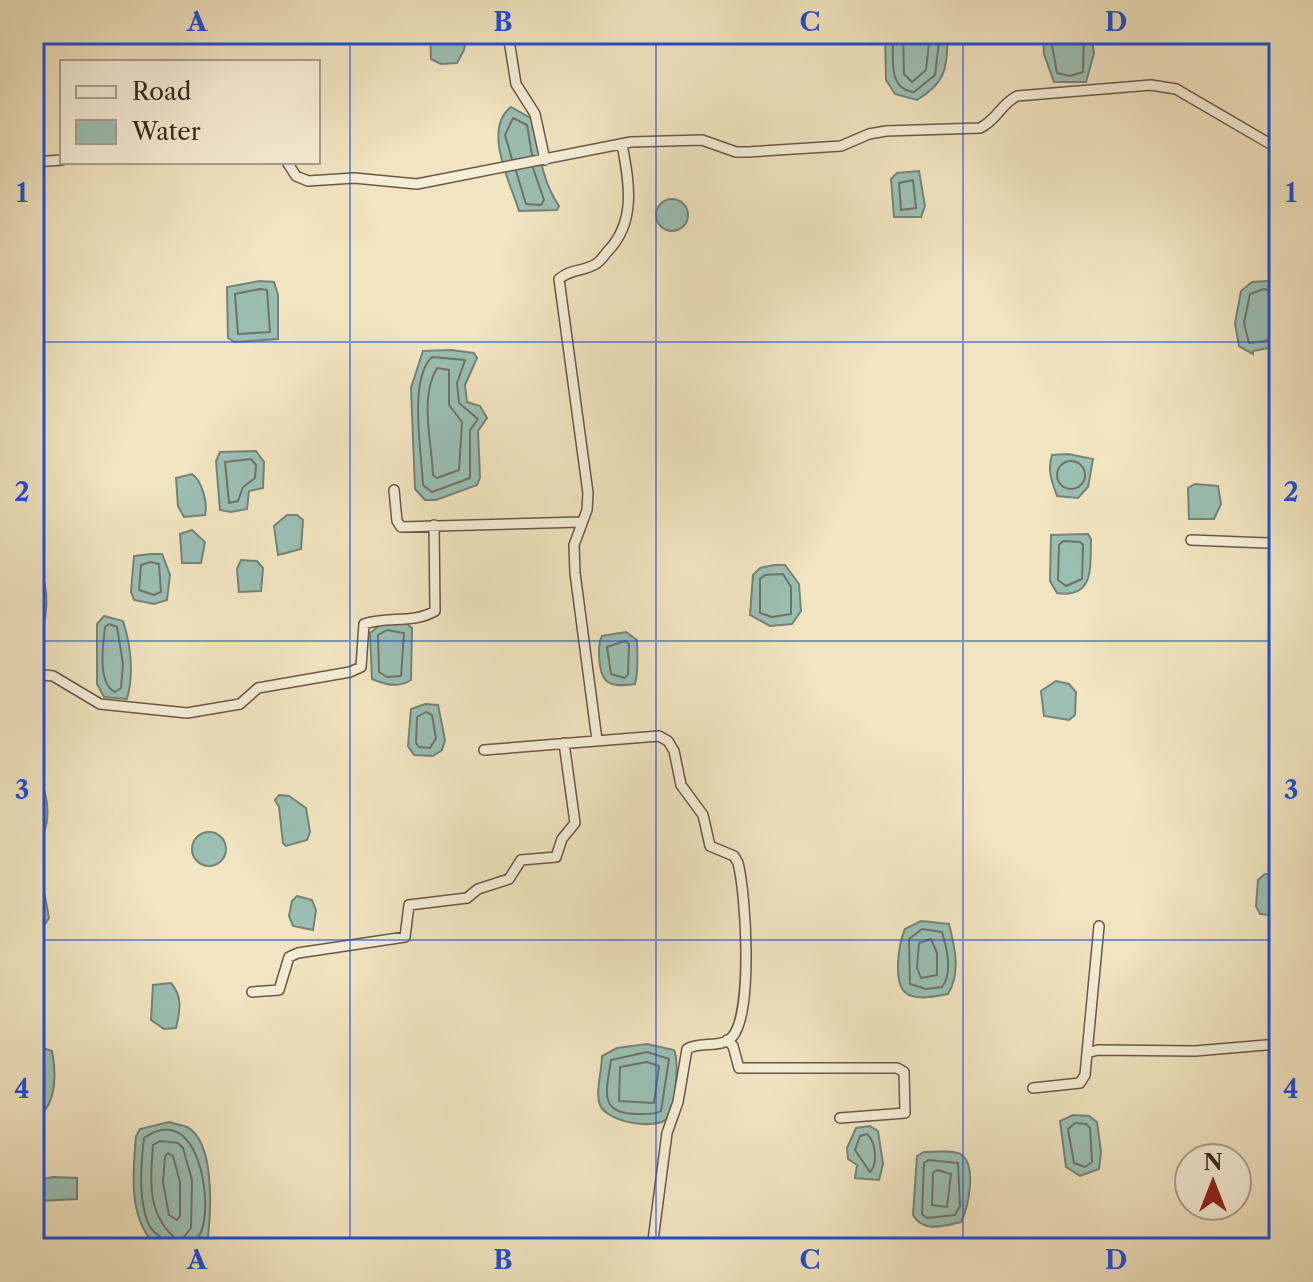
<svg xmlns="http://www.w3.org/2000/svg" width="1313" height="1282" viewBox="0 0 1313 1282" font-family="'Libre Caslon Text',serif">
	<rect width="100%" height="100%" fill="#f1e4c0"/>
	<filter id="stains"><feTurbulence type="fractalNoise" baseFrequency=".0025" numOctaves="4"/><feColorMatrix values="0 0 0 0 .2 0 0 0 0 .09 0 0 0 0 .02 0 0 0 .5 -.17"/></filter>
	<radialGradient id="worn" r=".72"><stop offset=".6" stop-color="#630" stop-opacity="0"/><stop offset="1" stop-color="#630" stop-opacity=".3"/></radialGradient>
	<!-- water -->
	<path fill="#9bbfb3" stroke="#758378" stroke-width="2" d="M430 34H467L464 50 457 63 441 64 431 59Z
		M885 34H948C946 68 948 81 917 100L895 94 886 80Z
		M1043 34H1091L1094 53 1086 82H1054L1044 54Z
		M511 107 534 120C539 150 541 180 559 206L557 210 519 211C511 184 482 129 511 107Z
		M919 171 925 206 921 217H894L891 179 897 173Z
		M656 215a16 16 0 1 1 32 0a16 16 0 1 1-32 0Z
		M260 281 274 282 278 295V339L235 342 228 338 227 287Z
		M1267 281 1279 286V346L1253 351V354L1239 346 1235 323 1241 291 1252 282Z
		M451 350 474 353 477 358 465 385 467 402 480 406 487 418 478 431 480 477 477 485 436 500H425L415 489 411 388 423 351Z
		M256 451 264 462 263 488 249 491 247 509 231 512 220 510 216 461 220 452Z
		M1068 454 1093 459 1088 487 1078 498 1057 496C1052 482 1047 470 1052 455Z
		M192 474C202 481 208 503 205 515L184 517 178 506 176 478Z
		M1195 484 1218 486 1221 504 1214 519H1189L1188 488Z
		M287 515H297L303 520 301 549 278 555 274 526Z
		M192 530 205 542 201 563H182L180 534Z
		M1088 534 1091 539C1090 566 1095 599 1057 593L1050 581 1051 535Z
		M151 554H162L170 575 167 600 154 604 134 600 131 592 134 556Z
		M241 560 257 561 263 568 261 591 239 592 237 569Z
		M34 564C53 581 48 630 34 649Z
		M774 565H785L799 584 801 611 792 624 770 626 750 615 753 575 760 568Z
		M104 616 123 621C131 646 134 673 127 699L104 697 97 684V624Z
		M384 622H404L412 628 411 680C398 688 386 685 372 679L370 633Z
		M626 632 637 640C637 654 639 670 635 684 627 685 615 687 608 682 598 676 597 645 602 636Z
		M1056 681 1069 684 1076 692 1075 715 1069 720 1044 716 1041 691Z
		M425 704 438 705 445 740 442 750 433 756 414 755 408 746 411 709Z
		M34 772C47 786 51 814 44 832L34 836Z
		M279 795 289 796 306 808 310 832 307 840 286 846 283 843 279 807 275 800Z
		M192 849a17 17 0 1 1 34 0a17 17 0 1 1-34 0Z
		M34 869 41 875 49 918 34 940Z
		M1265 874H1279V908L1273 915 1260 914 1256 906 1258 880Z
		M297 896 312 900 316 910 313 930 293 926 289 916 292 901Z
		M921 921 949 924C955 948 961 972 948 994 936 996 921 1000 909 995 891 987 899 943 905 929Z
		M171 983C183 997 180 1011 176 1028L164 1029 151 1020 153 985Z
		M647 1044 674 1050C679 1060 676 1108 668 1118 656 1131 607 1122 600 1105 595 1093 602 1070 602 1056L617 1048Z
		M34 1045 52 1051C56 1072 57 1095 44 1112L34 1113Z
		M1073 1115 1089 1116 1097 1122 1101 1152 1099 1169 1080 1176 1066 1167 1060 1121Z
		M169 1122C174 1124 182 1125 187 1127 215 1142 211 1210 208 1237L195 1248 153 1243C128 1214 133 1172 136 1136L140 1129Z
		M870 1126 878 1131 883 1164 879 1180 855 1178 857 1165 848 1159 847 1148 856 1128Z
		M924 1152C934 1152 954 1149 962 1155 977 1167 968 1208 961 1222 944 1226 923 1233 913 1215L917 1156Z
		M53 1177 77 1178V1199L39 1201 36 1198 35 1185 39 1180Z"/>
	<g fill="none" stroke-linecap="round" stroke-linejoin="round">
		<!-- shore -->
		<path stroke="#6c7469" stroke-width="2" d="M893 34C894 54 886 89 914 92L935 75 940 34
			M903 34 904 74 912 82 926 70 930 34
			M1050 34 1057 73 1070 76 1083 72 1084 34
			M512 159 505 135 513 118 527 125 532 155
			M516 171 526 204 541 205 544 200 533 168
			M913 180 916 208 901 210 899 183Z
			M260 289 267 290 270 332 238 334 235 294Z
			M1279 293 1264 289 1250 294 1244 323 1249 343 1279 339
			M432 357 465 360 457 383 459 403 478 419 470 430V478L432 492 423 485C422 455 408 379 432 357Z
			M437 368 449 370V405L462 422 459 470 437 478 433 475C432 442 419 398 437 368Z
			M251 459 256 465 255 478 243 487 238 501 229 503 225 462Z
			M1057 475a14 14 0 1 1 28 0a14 14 0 1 1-28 0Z
			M1063 541 1080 542 1083 545 1082 579 1066 586 1058 580 1059 545Z
			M151 562 159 564 161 592 154 595 139 590 141 565Z
			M783 574 791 587V614L772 617 760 613V579L765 575Z
			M109 624 117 627 123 664 121 688 115 692C97 683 103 645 105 627Z
			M387 630 404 633 401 676 387 677 379 672 378 635Z
			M625 641 629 644 628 674 625 678 611 674 607 647Z
			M426 712 432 715 436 738 430 748 419 747 416 743 417 717Z
			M922 929 942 932C947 949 953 973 942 987L926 989 910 984 909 939Z
			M931 939 937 953V975L921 978 917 968 919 943Z
			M647 1052 669 1059 661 1111C654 1115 645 1114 637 1114 597 1114 607 1089 611 1060Z
			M647 1062 659 1066 654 1103 619 1101 620 1067Z
			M1075 1123 1086 1124 1090 1128 1092 1162 1085 1167 1074 1163 1068 1129Z
			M867 1134C876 1142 878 1164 870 1172L855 1150 860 1136Z
			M160 1141 178 1143 183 1148 192 1180 191 1228 180 1242C147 1218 150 1183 153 1145Z
			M168 1153 173 1156 180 1182V1216L177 1220 169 1215 163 1182 165 1157Z
			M928 1160 958 1163 960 1206 955 1215 927 1218 922 1214 924 1163Z
			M937 1170 951 1174 947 1207 932 1205 933 1173Z
			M167 1248C165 1235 152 1235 148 1223 138 1197 141 1165 144 1138 197 1100 214 1200 201 1232 198 1240 193 1240 192 1248"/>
		<defs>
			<path id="minor" d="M508 34 516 84 535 114 545 160
				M34 162 62 160
				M287 162 296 176 308 181 354 178 417 184 631 142 702 140 736 152H748L841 146 869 134 886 131 980 128C997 120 1000 105 1017 96L1151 85 1176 89 1279 149
				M394 490 397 521 401 527 581 522
				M1191 540 1267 543 1279 539
				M34 674 53 676 100 704 187 713 240 704 258 688 350 672 361 667 364 624C388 616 413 624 435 611L434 525
				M597 740 575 573 574 545 587 510 588 493 559 279C571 269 580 272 594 265 599 263 604 256 607 252 637 222 629 182 622 144
				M484 750 659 736 668 741 674 751 681 785 703 815 710 846 734 856 738 863C746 894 753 1010 733 1036 723 1049 700 1041 687 1049L678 1102 667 1133 652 1248
				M252 992 279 990 289 957 298 953 405 937 409 905 467 898 478 889 509 879 521 860 556 857 562 839 575 823 564 743
				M727 1040 733 1046 739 1068H897L904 1072 905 1113 840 1118
				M1087 1053 1099 926
				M1033 1088 1080 1083 1085 1075 1087 1053 1098 1050 1195 1051 1279 1044"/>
		</defs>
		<!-- minor casing -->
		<use href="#minor" stroke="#695847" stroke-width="12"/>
		<!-- minor -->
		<use href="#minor" stroke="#f6edd6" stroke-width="9"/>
	</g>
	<!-- grid -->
	<path fill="none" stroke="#1d4ed8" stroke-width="2" stroke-opacity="0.55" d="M350 34V1248M656 34V1248M963 34V1248M34 342H1279M34 641H1279M34 940H1279"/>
	<!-- margin -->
	<rect width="1313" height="1282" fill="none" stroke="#f1e4c0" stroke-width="88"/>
	<!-- legend -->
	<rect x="60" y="60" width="260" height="104" fill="#f6edd6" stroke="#ac9f8d" stroke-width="2"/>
	<rect x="76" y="86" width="40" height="12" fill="#f6edd6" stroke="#ac9f8d" stroke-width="2"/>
	<text x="132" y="100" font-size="24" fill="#3c291f">Road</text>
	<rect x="76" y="120" width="40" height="24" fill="#9bbfb3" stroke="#ac9f8d" stroke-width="2"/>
	<text x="132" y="140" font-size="24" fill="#3c291f">Water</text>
	<!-- north arrow -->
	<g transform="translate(1213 1182)"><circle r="38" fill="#f6edd6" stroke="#ac9f8d" stroke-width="2"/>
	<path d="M0-6L14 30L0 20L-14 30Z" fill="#8f2418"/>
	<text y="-12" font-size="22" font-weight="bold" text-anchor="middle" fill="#3c291f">N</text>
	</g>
	<rect x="44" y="44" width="1225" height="1194" fill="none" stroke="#1d4ed8" stroke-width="3"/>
	<g font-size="26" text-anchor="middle" font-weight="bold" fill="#1d4ed8">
		<text x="197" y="31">A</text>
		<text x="503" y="31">B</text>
		<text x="810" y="31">C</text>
		<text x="1116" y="31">D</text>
		<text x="22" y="202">1</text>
		<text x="1291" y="202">1</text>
		<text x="22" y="501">2</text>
		<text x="1291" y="501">2</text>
		<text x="22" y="799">3</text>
		<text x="1291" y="799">3</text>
		<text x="22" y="1098">4</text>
		<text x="1291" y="1098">4</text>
		<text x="197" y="1269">A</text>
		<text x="503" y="1269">B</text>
		<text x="810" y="1269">C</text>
		<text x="1116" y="1269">D</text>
	</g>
	<rect width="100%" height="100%" filter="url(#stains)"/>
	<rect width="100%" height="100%" fill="url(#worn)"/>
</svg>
